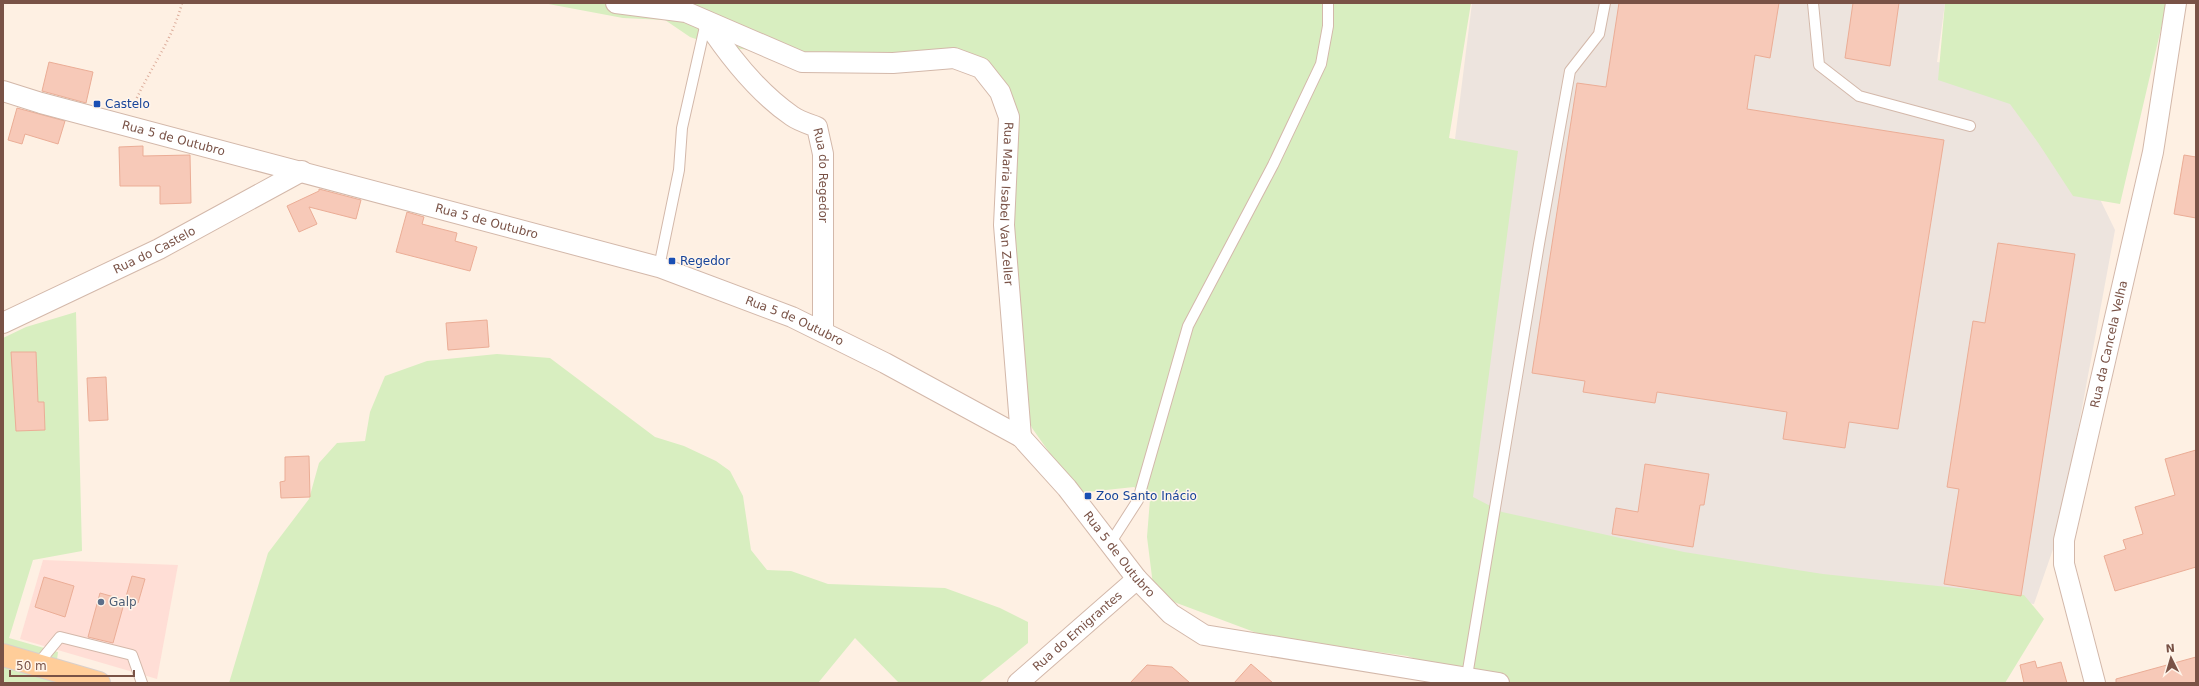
<svg xmlns="http://www.w3.org/2000/svg" width="2199" height="686" viewBox="0 0 2199 686" font-family="'DejaVu Sans',sans-serif">
	<rect width="100%" height="100%" fill="#fef0e3"/>
	<!-- commercial -->
	<path fill="#ffded6" d="M43 560 178 565 157 679 20 639Z"/>
	<!-- industrial -->
	<path fill="#ede4de" d="M1472 3H1945L1937 62 2042 80 2115 230 2059 532 2034 604 1768 567 1441 574 1510 153 1455 139Z"/>
	<!-- green -->
	<path fill="#d8eec0" d="M543 3H1471L1449 138 1518 151 1473 497 1502 512 1684 552 1823 574 2024 595 2044 619 2005 683H1488L1407 656 1265 636 1174 602 1153 585 1147 537 1150 499 1134 487 1078 493 1032 428 1010 373 1002 122 993 89 962 62 819 56 719 47 690 37 665 20 623 18Z
		M1945 3H2167L2120 204 2073 196 2039 144 2010 104 1938 80Z
		M76 312 82 551 33 560 9 638 58 652 54 683H3V338L26 327Z
		M497 354 550 358 655 437 684 446 716 461 730 471 743 496 751 550 767 570 791 571 828 584 945 588 1000 608 1028 622V643L979 683H899L855 638 818 683H229L268 553 309 499 319 463 337 443 365 441 370 412 385 376 427 361Z"/>
	<!-- building -->
	<path fill="#f7c9b8" stroke="#ebad96" d="M1619 3H1779L1770 58 1755 55 1747 109 1944 140 1898 429 1849 422 1845 448 1783 439 1787 412 1657 392 1655 403 1583 392 1585 381 1532 373 1577 83 1606 87Z
		M1853 3H1899L1890 66 1845 58Z
		M49 62 93 72 86 103 42 91Z
		M17 108 65 121 58 144 25 134 22 144 8 140Z
		M143 146V156L190 155 191 203 160 204V186H120L119 147Z
		M2184 155 2196 157V218L2174 214Z
		M319 189 361 200 356 219 309 207 317 224 299 232 287 206 319 191Z
		M407 212 424 217 422 224 457 233 455 241 477 247 470 271 396 252Z
		M1998 243 2075 254 2021 596 1944 584 1959 489 1947 487 1973 321 1985 323Z
		M487 320 489 347 448 350 446 323Z
		M11 352H36L38 402H44L45 430 16 431Z
		M106 377 108 420 89 421 87 378Z
		M2196 450V567L2115 591 2104 556 2126 549 2123 540 2143 534 2135 507 2175 495 2165 459Z
		M309 456 310 497 281 498 280 482 285 481V457Z
		M1645 464 1709 474 1704 505H1700L1693 547 1612 534 1616 508 1638 512Z
		M132 576 145 579 138 603 125 600Z
		M44 577 74 586 65 617 35 607Z
		M100 593 125 600 113 643 88 637Z
		M2196 657V683H2116V679Z
		M2035 661 2037 668 2061 662 2067 683H2024L2020 665Z
		M1251 664 1273 683H1234Z
		M1147 665 1172 667 1190 683H1130Z"/>
	<g fill="none" stroke-linecap="round" stroke-linejoin="round">
		<defs>
			<path id="service" d="M1813 3 1819 65 1859 96 1970 126
				M659 267 679 170 682 128 706 22
				M1111 542 1138 500 1188 326 1273 165 1321 64 1328 26V3
				M37 665 60 637 132 655 142 683
				M1467 676 1539 244 1570 71 1599 34 1605 3"/>
			<g id="minor">
				<path id="s1" d="M616 3 686 12 802 62 893 63 954 58 981 68 1000 92 1009 117 1004 225 1021 437"/>
				<path id="s2" d="M706 21C729 56 757 92 792 116 799 121 809 124 817 127L823 154V332"/>
				<path id="s3" d="M3 91 41 103 659 267 792 317 885 363 1021 437 1067 488 1137 579 1171 614 1204 635 1499 683"/>
				<path id="s4" d="M3 323 159 249 302 171"/>
				<path id="s5" d="M1018 683 1137 579"/>
				<path id="s6" d="M2095 683 2064 564V540L2153 152 2176 3"/>
			</g>
			<path id="primary" d="M3 655 99 683"/>
		</defs>
		<!-- service casing -->
		<use href="#service" stroke="#d3b8aa" stroke-width="12"/>
		<!-- minor casing -->
		<use href="#minor" stroke="#d3b8aa" stroke-width="22"/>
		<!-- primary casing -->
		<use href="#primary" stroke="#d9cfcb" stroke-width="24"/>
		<!-- path -->
		<path stroke="#dcac9a" stroke-width="2.5" stroke-dasharray="1 3" stroke-linecap="butt" d="M132 109C147 72 172 42 182 3"/>
		<!-- service -->
		<use href="#service" stroke="#fff" stroke-width="10"/>
		<!-- minor -->
		<use href="#minor" stroke="#fff" stroke-width="20"/>
		<!-- primary -->
		<use href="#primary" stroke="#ffcd99" stroke-width="22"/>
	</g>
	<!-- markers -->
	<g fill="#1a4fb4" stroke="#fff5eb" stroke-width="1.5">
		<rect x="93" y="100" width="8" height="8" rx="2"/>
		<rect x="668" y="257" width="8" height="8" rx="2"/>
		<rect x="1084" y="492" width="8" height="8" rx="2"/>
	</g>
	<circle fill="#5c6f8a" stroke="#fff5eb" stroke-width="1.5" cx="101" cy="602" r="4"/>
	<g text-anchor="middle" stroke-width="3" stroke-linejoin="round" paint-order="stroke">
		<!-- transit labels -->
		<g font-size="12" fill="#164399" stroke="#fff5eb" text-anchor="start">
			<text x="105" y="108">Castelo</text>
			<text x="680" y="265">Regedor</text>
			<text x="1096" y="500">Zoo Santo Inácio</text>
		</g>
		<!-- street labels -->
		<g font-size="12" fill="#795246" stroke="#fff5eb">
			<text dy="4" stroke="none"><textPath href="#s3" startOffset="177">Rua 5 de Outubro</textPath></text>
			<text dy="4" stroke="none"><textPath href="#s2" startOffset="205">Rua do Regedor</textPath></text>
			<text dy="4" stroke="none"><textPath href="#s1" startOffset="522">Rua Maria Isabel Van Zeller</textPath></text>
			<text dy="4" stroke="none"><textPath href="#s3" startOffset="501">Rua 5 de Outubro</textPath></text>
			<text dy="4" stroke="none"><textPath href="#s4" startOffset="168">Rua do Castelo</textPath></text>
			<text dy="4" stroke="none"><textPath href="#s3" startOffset="825">Rua 5 de Outubro</textPath></text>
			<text dy="4" stroke="none"><textPath href="#s6" startOffset="348">Rua da Cancela Velha</textPath></text>
			<text dy="4" stroke="none"><textPath href="#s3" startOffset="1233">Rua 5 de Outubro</textPath></text>
			<text dy="4" stroke="none"><textPath href="#s5" startOffset="79">Rua do Emigrantes</textPath></text>
		</g>
		<!-- service labels -->
		<g font-size="12" fill="#4e5e75" stroke="#fff5eb" text-anchor="start">
			<text x="109" y="606">Galp</text>
		</g>
	</g>
	<!-- border -->
	<rect width="2199" height="686" fill="none" stroke="#795246" stroke-width="8"/>
	<!-- north arrow -->
	<g transform="translate(2171 658) rotate(355)" stroke="#fff5eb" stroke-width="3" paint-order="stroke">
	<path d="M0-3L7 15L0 10L-7 15Z" fill="#795246"/>
	<text y="-6" font-size="11" font-weight="bold" text-anchor="middle" fill="#795246">N</text>
	</g>
	<!-- scale -->
	<path d="M10 670v6h124v-6" fill="none" stroke="#795246" stroke-width="2"/>
	<text x="16" y="670" font-size="12" fill="#795246" stroke="#fff5eb" stroke-width="3" paint-order="stroke">50 m</text>
</svg>
